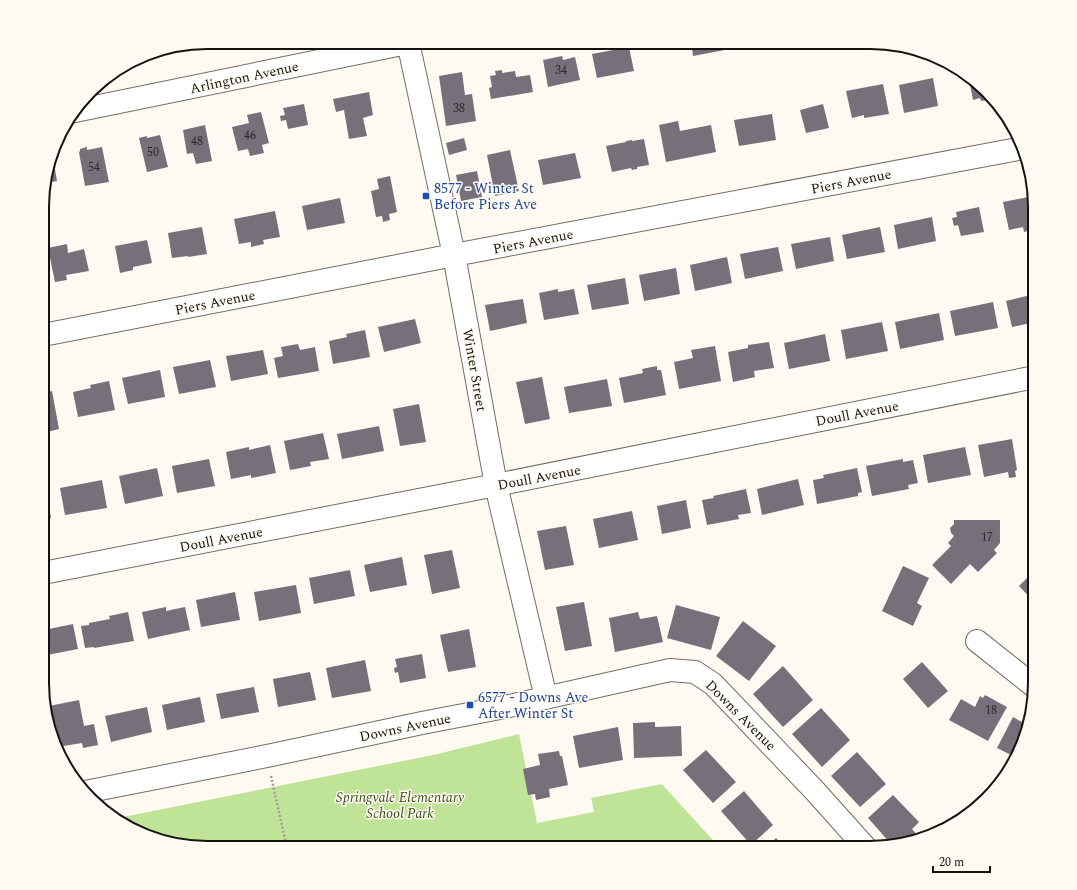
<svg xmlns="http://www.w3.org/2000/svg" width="1077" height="890" viewBox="0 0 1077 890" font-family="Spectral,serif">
	<rect width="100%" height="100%" fill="#fffaf1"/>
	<!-- green -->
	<path fill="#bfe497" d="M519 734 537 823 594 812 591 798 662 784 720 848H197L144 835 118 818 433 755Z"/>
	<!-- building -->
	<path fill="#77707a" d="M691 42H729L730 49 693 56Z
		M629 47 634 71 597 78 592 54Z
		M562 56 563 60 575 57 580 80 548 87 543 60Z
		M502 70V73L515 71 516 77 530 75 533 92 491 99 489 88 492 87 490 76 496 75 495 71Z
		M462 72 465 95 472 94 476 121 446 126 439 76Z
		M933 78 938 106 904 113 899 85Z
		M969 79 986 90 990 96 987 97V100L981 101 980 98 973 100Z
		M883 84 889 114 864 118V115L852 118 846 91Z
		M369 92 373 115 363 118 367 136 349 139 344 110 336 112 333 99Z
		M304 104 308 125 288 129 286 120 281 121 280 116 285 115 283 108Z
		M823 104 829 128 806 133 800 110Z
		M261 112 269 143 262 145 264 153 250 156 248 149 238 151 232 127 249 123 247 115Z
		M772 114 776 140 739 146 734 120Z
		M678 121 680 131 711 125 716 152 666 162 659 125Z
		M205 125 212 161 196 164 193 153 187 154 183 130Z
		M160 135 168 167 147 172 139 138 147 136V138Z
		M464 138 467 150 449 155 446 143Z
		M644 139 649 165 637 167V169L632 170 631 168 612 172 606 146 626 142V141L632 140V141Z
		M87 147V150L102 147 109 182 85 186 79 152 80 151V149Z
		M510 150 519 191 495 196 487 155Z
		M575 153 581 178 543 185 538 160Z
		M53 158 57 181 44 183Z
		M477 171 482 197 461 201 456 175Z
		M390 176 397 212 389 214 390 220 383 222 382 216 376 217 371 191 379 189 377 179Z
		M1033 196 1035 207V225H1034V229L1024 232 1023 227 1009 230 1003 202Z
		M340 198 345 223 307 230 302 206Z
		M979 207 984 232 961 236 958 225 954 226 952 218 957 217 956 212Z
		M275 211 280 237 263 240 264 244 251 247V242L239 244 234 219Z
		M932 217 936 241 898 249 894 225Z
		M202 227 207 254 188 257V256L172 258 168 233Z
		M880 227 885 252 847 259 842 235Z
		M830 237 834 261 796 269 791 244Z
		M147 240 152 263 133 267V270L120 273 115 246Z
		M67 244 68 253 84 249 89 271 66 275 67 280 55 282 48 248Z
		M778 247 783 271 745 279 740 254Z
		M727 257 732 283 695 291 690 265Z
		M676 268 680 294 644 301 639 275Z
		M625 278 629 304 592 310 587 285Z
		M558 289V292L574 289 579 314 544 320 539 293Z
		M1035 294V322L1012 327 1006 301Z
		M523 299 527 323 490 331 485 305Z
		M993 302 998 328 955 336 950 311Z
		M939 313 944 340 900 349 895 322Z
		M415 319 421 343 384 352 378 327Z
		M882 322 888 351 846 359 841 330Z
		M365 330 370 357 333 364 329 341 347 337 346 334Z
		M825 334 830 361 789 369 784 343Z
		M769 342 774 368 754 371 755 377 733 382 728 352 748 348V345Z
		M298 344 300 350 315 347 319 371 278 378 274 358 283 356 281 347Z
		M715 346 721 381 679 389 674 362 693 358 691 350Z
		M263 350 268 374 231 381 226 356Z
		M210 360 216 387 179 394 173 367Z
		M657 366V370H661L666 395 624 403 619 378 643 373 642 369Z
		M160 370 165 397 128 404 122 378Z
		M542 377 550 419 525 424 516 382Z
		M607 379 612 406 569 413 564 387Z
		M109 381 115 410 78 417 73 392 91 388 90 385Z
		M52 391 59 429 43 433V393Z
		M419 404 426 442 400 446 393 409Z
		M379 426 384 451 342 459 337 434Z
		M323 433 329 459 310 462 311 466 290 470 284 441Z
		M1012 439 1017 470 1015 471 1016 477 1009 478 1008 472 984 477 978 445Z
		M270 445 276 473 251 478V475L231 479 226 452 249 447V450Z
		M965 447 971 475 928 483 923 455Z
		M209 459 215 486 177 493 172 466Z
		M903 459V462L913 460 918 483 908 485 909 489 872 496 866 466Z
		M157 468 163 496 125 504 119 476Z
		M857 468 862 492 858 493V496L817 504 813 480 824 478 823 475Z
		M798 479 804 505 762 515 757 489Z
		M102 480 107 508 65 515 60 488Z
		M746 489 751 513 738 515 739 519 707 525 702 500 714 498 713 496Z
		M43 490H46L51 518 43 520Z
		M686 500 691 528 662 534 657 506Z
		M632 511 638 540 599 548 593 519Z
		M954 520H1000V543L994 550 997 553 978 572 970 564 951 584 932 565 951 546 948 543 954 536 951 533 950 528 954 524Z
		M566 526 574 565 545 570 537 531Z
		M452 550 460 588 432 594 424 555Z
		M402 557 407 585 370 592 364 565Z
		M903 566 929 578 917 603 922 606 913 626 882 611Z
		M350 570 355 596 314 604 309 578Z
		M1035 570V603L1019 586Z
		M296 585 301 613 259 621 254 592Z
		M235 592 240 620 201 627 196 600Z
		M584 602 592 646 565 651 556 607Z
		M676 605 720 617 711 650 667 638Z
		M166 607V611L185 607 190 630 148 639 142 612Z
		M128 612 134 641 94 648V647L85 648 81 626 89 625V623L110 619 109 616Z
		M638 612 640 619 657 616 663 642 615 652 609 618Z
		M743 621 776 646 749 681 716 656Z
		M73 624 78 649 42 656V634H45L44 630Z
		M469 629 476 667 448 672 440 635Z
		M422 654 426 678 400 683 398 672 395 673 394 668 397 667 395 659Z
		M365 660 371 691 332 698 326 668Z
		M922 662 948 691 928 708 903 679Z
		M783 666 813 700 783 727 753 694Z
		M310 672 316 700 278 707 273 679Z
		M254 687 259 712 221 719 216 694Z
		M985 695 1007 707 988 741 949 720 961 699 975 707 980 696 983 698Z
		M200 697 205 722 167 730 162 705Z
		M79 700 84 726 94 724 98 745 83 748 82 743 57 747 49 706Z
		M147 707 152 732 111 742 105 716Z
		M821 708 850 740 822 767 792 734Z
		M1013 717 1027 725 1022 746 1015 757 997 748Z
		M655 722V727L681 726 682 756 634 758 633 723Z
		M618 727 623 760 579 768 573 736Z
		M706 750 736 782 713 803 683 770Z
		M559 751 560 756H562L568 785 549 789 550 797 536 800 535 794 528 795 523 769 540 765 538 754Z
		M857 752 886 784 860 807 831 776Z
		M744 791 773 825 751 845 721 811Z
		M893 795 919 822 912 829 919 837 917 839 891 844 868 818Z
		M776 838 785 848H765Z"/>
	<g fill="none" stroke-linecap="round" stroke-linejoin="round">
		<defs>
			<path id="minor" d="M408 42 454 255 496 485 546 698
				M75 111 412 42
				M43 335 454 255 1023 148
				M43 573 496 485 1035 377
				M977 641 1035 687
				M85 792 267 756 422 723 500 708 670 670 695 672 713 684 815 791 866 848"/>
		</defs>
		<!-- minor casing -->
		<use href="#minor" stroke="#736e64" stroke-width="24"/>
		<!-- path -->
		<path stroke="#a29e97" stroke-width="2.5" stroke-dasharray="2 2" stroke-linecap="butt" d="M271 776 287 848"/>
		<!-- minor -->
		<use href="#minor" stroke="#fff" stroke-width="22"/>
	</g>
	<!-- markers -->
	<g fill="#1a4fb4" stroke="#fffaf1" stroke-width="1.5">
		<rect x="422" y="192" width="8" height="8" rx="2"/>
		<rect x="466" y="701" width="8" height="8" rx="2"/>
	</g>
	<g text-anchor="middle" stroke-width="3" stroke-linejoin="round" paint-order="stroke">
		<!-- number labels -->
		<g font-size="12" fill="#2e2a2a">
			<text x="561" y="74">34</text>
			<text x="459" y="112">38</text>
			<text x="250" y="139">46</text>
			<text x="197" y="145">48</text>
			<text x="153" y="156">50</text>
			<text x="94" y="171">54</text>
			<text x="987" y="541">17</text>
			<text x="991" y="714">18</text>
		</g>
		<!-- street labels -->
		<g font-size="14" fill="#15130f" stroke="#fffaf1">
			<text transform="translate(244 77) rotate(-12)" y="5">Arlington Avenue</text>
			<text transform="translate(851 181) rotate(-11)" y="5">Piers Avenue</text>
			<text transform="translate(533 241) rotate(-11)" y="5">Piers Avenue</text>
			<text transform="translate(215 302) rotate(-11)" y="5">Piers Avenue</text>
			<text transform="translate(475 370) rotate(80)" y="5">Winter Street</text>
			<text transform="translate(857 413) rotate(-11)" y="5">Doull Avenue</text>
			<text transform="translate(539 477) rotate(-11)" y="5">Doull Avenue</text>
			<text transform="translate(221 539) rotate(-11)" y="5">Doull Avenue</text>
			<text transform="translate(741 715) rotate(45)" y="5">Downs Avenue</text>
			<text transform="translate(405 727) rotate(-12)" y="5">Downs Avenue</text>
		</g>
		<!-- transit labels -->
		<g font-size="14" fill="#164399" stroke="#fffaf1" text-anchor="start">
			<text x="434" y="193">8577 - Winter St<tspan x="434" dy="16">Before Piers Ave</tspan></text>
			<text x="478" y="702">6577 - Downs Ave<tspan x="478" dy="16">After Winter St</tspan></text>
		</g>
		<!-- park labels -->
		<g font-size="14" font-style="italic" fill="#384e19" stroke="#fffaf1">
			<text x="400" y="802">Springvale Elementary<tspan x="400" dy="16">School Park</tspan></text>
		</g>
	</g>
	<!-- crop -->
	<path d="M0 0H1077V890H0ZM207 49H870A158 158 0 0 1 1028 207V683A158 158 0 0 1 870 841H207A158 158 0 0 1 49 683V207A158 158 0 0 1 207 49Z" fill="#fffaf1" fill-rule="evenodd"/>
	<path fill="none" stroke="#15130f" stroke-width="2" d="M207 49H870A158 158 0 0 1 1028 207V683A158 158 0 0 1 870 841H207A158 158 0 0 1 49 683V207A158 158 0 0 1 207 49Z"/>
	<!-- scale -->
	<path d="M933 866v6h57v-6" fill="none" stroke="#15130f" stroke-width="2"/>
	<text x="939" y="866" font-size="12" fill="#15130f" stroke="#fffaf1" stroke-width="3" paint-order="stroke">20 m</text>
</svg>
